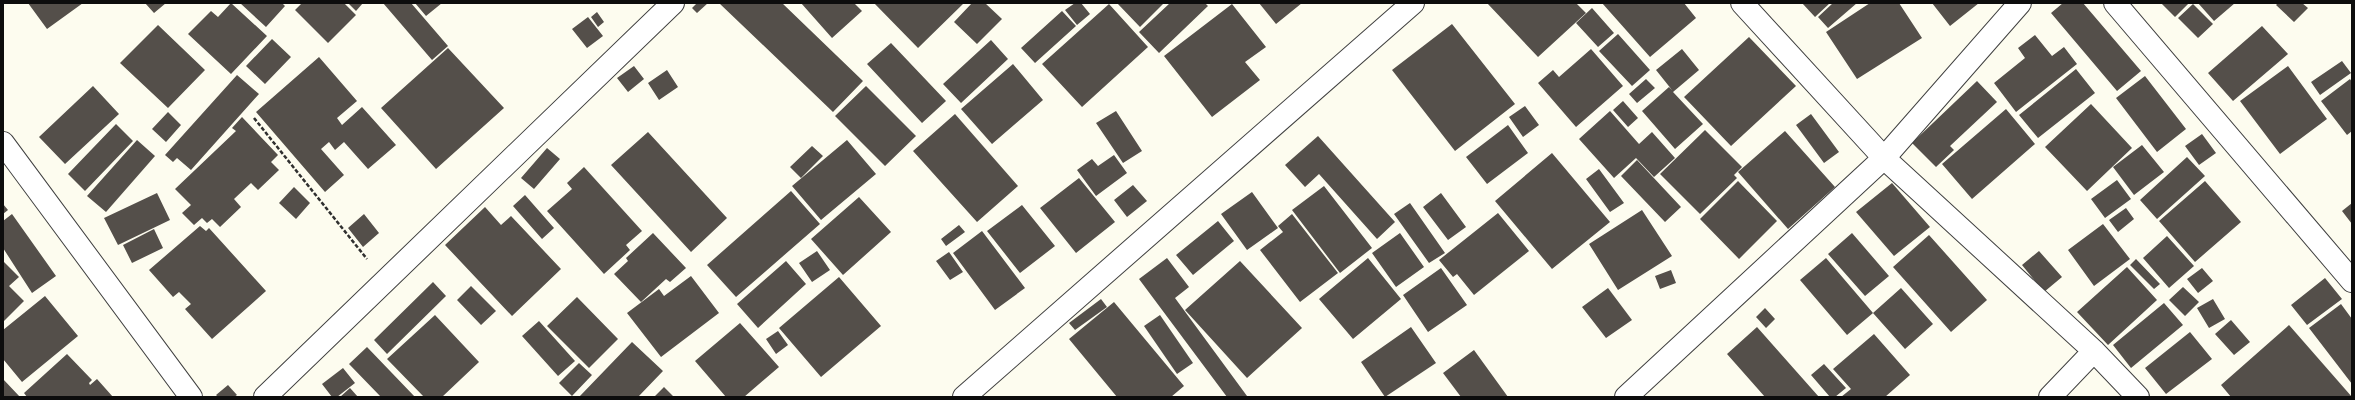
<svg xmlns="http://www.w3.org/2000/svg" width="2355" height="400" viewBox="0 0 2355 400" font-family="'Crimson Pro',serif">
	<rect width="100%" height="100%" fill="#fdfcef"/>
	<!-- building -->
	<path fill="#544f4a" d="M28 3H83L47 29Z
		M145 3H166L154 13Z
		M231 3 267 36 231 74 188 34 211 11 218 17Z
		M240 3H282L285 6 266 27Z
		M302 3H344L356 15 328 43 295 10Z
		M348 3H363L356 11Z
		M383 3H411L448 46 432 60Z
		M415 3H442L426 16Z
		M697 3H708L697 13 692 8Z
		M719 3H782L863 81 833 112Z
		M801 3H854L862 11 832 38Z
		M874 3H964L918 48Z
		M972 3H985L1002 19 977 44 954 22Z
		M1075 3H1081L1090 14 1077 25 1065 10Z
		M1117 3H1164L1140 27Z
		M1170 3H1205L1208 6 1159 53 1139 32Z
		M1259 3H1302L1276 24Z
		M1487 3H1576L1586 13 1538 57Z
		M1602 3H1684L1696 18 1650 57Z
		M1802 3H1830L1815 17Z
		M1833 3H1857L1828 28 1818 17Z
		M1870 3H1899L1922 38 1857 79 1826 32Z
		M1932 3H1979L1950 26Z
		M2063 3H2083L2141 71 2117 91 2051 13Z
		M2161 3H2189L2175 17Z
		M2198 3H2235L2214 21Z
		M2278 3H2302L2308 8 2294 22 2276 5Z
		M1109 4 1148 47 1082 107 1042 64Z
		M1232 4 1266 47 1245 62 1260 80 1212 117 1164 56Z
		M2193 4 2213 24 2198 38 2178 18Z
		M1592 8 1614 33 1598 47 1576 23Z
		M1062 11 1076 26 1035 63 1021 48Z
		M597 12 604 22 598 27 591 17Z
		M588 17 603 36 587 48 572 29Z
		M1452 24 1515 104 1455 151 1392 70Z
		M158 25 205 70 168 108 120 63Z
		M2262 26 2288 54 2233 101 2208 73Z
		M1618 34 1650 70 1632 86 1599 51Z
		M2035 35 2052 56 2064 47 2077 64 2016 112 1994 83 2025 58 2018 48Z
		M1749 37 1796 86 1731 146 1684 97Z
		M272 39 291 57 265 84 246 66Z
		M991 40 1008 59 961 103 943 84Z
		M891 43 946 101 922 123 867 64Z
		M448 48 504 108 436 169 381 108Z
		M1591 49 1623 86 1576 127 1538 83 1553 70 1559 77Z
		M1682 49 1699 70 1673 92 1703 124 1675 149 1642 111 1669 87 1672 90 1656 70Z
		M319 57 357 101 337 118 342 125 362 107 396 145 368 169 344 142 335 150 329 142 321 149 344 175 325 192 256 112Z
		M2342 61 2351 73 2320 95 2311 82Z
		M1013 64 1043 100 992 144 961 109Z
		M634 66 644 79 628 92 617 78Z
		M2288 66 2327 119 2280 154 2240 101Z
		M2076 69 2095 93 2038 138 2019 115Z
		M667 70 678 87 659 100 648 83Z
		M237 75 259 94 191 170 177 158 173 162 165 155Z
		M2145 76 2186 129 2157 152 2116 98Z
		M1646 79 1655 88 1637 103 1629 94Z
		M2350 79 2352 82V131L2347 135 2321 101Z
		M1977 81 1997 102 1950 146 1954 150 1936 167 1912 143Z
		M93 86 119 114 65 164 39 137Z
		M866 86 916 136 885 166 835 116Z
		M1623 101 1638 118 1628 127 1613 110Z
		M2091 104 2132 148 2087 191 2045 147Z
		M1525 106 1539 125 1523 137 1509 117Z
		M2006 109 2035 144 1972 199 1942 164Z
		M1116 111 1142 151 1123 163 1096 123Z
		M1610 111 1639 144 1652 132 1675 158 1654 177 1636 158 1614 178 1579 139Z
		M168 112 181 125 166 142 152 129Z
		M955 114 1018 186 977 222 913 151Z
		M1811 114 1839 152 1824 163 1796 125Z
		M242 117 278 155 271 162 279 170 258 190 251 183 234 199 241 207 220 227 212 219 207 223 202 218 194 225 182 213 191 205 175 189 236 131 232 128Z
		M116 124 133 141 85 191 68 174Z
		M1508 125 1528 153 1487 184 1466 157Z
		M1705 130 1742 167 1734 175 1737 178 1700 214 1660 174Z
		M1785 131 1835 187 1788 229 1738 172Z
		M648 132 727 218 691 252 611 165Z
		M2202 134 2216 153 2199 165 2185 146Z
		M1318 136 1395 222 1377 239 1319 174 1305 187 1285 165Z
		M137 140 155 156 106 212 87 196Z
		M847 140 876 174 821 220 792 186Z
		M2142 145 2164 172 2134 195 2113 167Z
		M812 146 823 156 801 178 790 167Z
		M547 148 560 159 534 189 521 178Z
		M1552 153 1610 222 1552 269 1495 201Z
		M1114 155 1127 173 1096 196 1077 170 1092 159 1098 166Z
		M2187 157 2205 176 2157 219 2140 200Z
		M1637 160 1681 207 1665 222 1621 176Z
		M584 167 642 231 626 245 630 250 604 274 547 211 572 189 567 183Z
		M1599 169 1624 203 1610 212 1586 179Z
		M1079 178 1115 222 1076 253 1040 208Z
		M2117 180 2131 199 2105 218 2091 199Z
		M1738 181 1777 221 1739 259 1700 219Z
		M2205 181 2241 222 2195 262 2159 221Z
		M1892 183 1930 227 1894 256 1856 212Z
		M1133 185 1147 201 1127 217 1114 200Z
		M1324 186 1372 248 1340 273 1292 210Z
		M294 187 310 203 296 219 279 203Z
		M791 191 820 224 736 297 707 265Z
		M1252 192 1278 228 1247 250 1221 214Z
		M157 193 170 220 118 245 104 218Z
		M1441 193 1466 227 1448 240 1423 207Z
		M525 195 554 228 542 239 513 206Z
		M859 197 891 232 843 275 811 239Z
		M1410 203 1445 253 1429 263 1394 214Z
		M2352 203V224L2342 211Z
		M3 204 8 210 3 214Z
		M1022 205 1055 246 1020 273 987 231Z
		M485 207 501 225 511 216 561 269 512 316 445 245Z
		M2126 208 2134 219 2118 232 2109 220Z
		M1642 210 1672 256 1618 290 1589 244Z
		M1498 213 1529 251 1474 295 1457 274 1453 277 1439 260Z
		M12 214 56 276 32 293 3 248V221Z
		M364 214 379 233 363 247 348 228Z
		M1292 214 1338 273 1300 302 1260 250 1283 232 1278 226Z
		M1218 221 1234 241 1193 275 1176 255Z
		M2103 224 2130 259 2094 286 2068 250Z
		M959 225 965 232 946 246 941 239Z
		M200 226 206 231 209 228 266 291 212 339 185 309 191 304 179 292 173 297 149 270Z
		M154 229 163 248 132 263 123 245Z
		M982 231 1025 288 995 310 953 253Z
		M653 233 686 268 670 282 666 279 641 302 614 274 628 261 626 258Z
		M1400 233 1424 267 1396 287 1372 253Z
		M1852 233 1889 276 1865 296 1828 254Z
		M1929 235 1987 300 1951 332 1893 267Z
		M2167 236 2194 266 2169 288 2143 258Z
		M817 251 830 270 812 282 799 263Z
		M2039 251 2062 277 2044 292 2022 265Z
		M949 252 963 272 950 280 936 261Z
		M1167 258 1189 287 1175 298 1247 396 1245 397H1227L1139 279Z
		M1368 258 1401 299 1353 339 1319 299Z
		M1826 258 1873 313 1847 335 1800 280Z
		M2136 259 2160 284 2154 289 2130 265Z
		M3 261 19 277 9 286 24 301 3 322Z
		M786 261 806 284 758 328 737 304Z
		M1240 261 1302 328 1247 378 1185 310Z
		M2127 267 2157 300 2108 345 2077 312Z
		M1441 268 1467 305 1428 332 1403 295Z
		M2202 268 2213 281 2198 293 2187 279Z
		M1671 270 1676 283 1660 289 1655 276Z
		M691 276 719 313 661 357 627 313 659 289 664 296Z
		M839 277 881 326 821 377 779 328Z
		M2325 278 2342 299 2307 325 2291 305Z
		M433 282 446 296 387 354 374 340Z
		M471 286 496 311 481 325 457 300Z
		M2183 287 2199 302 2185 316 2169 300Z
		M1608 288 1632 320 1606 338 1582 307Z
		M1901 288 1933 324 1905 349 1873 313Z
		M45 296 78 336 22 382 3 359V330Z
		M577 297 618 339 589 368 547 326Z
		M1101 299 1107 307 1075 330 1069 323Z
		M2213 299 2225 319 2209 328 2197 308Z
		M1114 302 1184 386 1171 397H1117L1069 339Z
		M2164 303 2183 325 2131 368 2113 345Z
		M2341 304 2352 319V384L2309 328Z
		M1765 308 1775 319 1766 328 1756 317Z
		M435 315 479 362 442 397H424L387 359Z
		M1160 315 1193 363 1177 374 1144 326Z
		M2231 320 2250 342 2234 355 2215 334Z
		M539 321 575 361 558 376 522 336Z
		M740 323 779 367 744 397H726L695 361Z
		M2289 325 2352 397H2231L2221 385Z
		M1411 327 1436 363 1385 397 1361 362Z
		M1757 327 1819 397H1765L1727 354Z
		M778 331 788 345 776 354 766 339Z
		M2190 332 2212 359 2166 394 2145 368Z
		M1874 334 1910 375 1885 397H1841L1851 389 1833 369Z
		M632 342 663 371 638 397H579Z
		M367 347 415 397H381L349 364Z
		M1474 350 1508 397H1461L1443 373Z
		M67 354 92 380 89 383 90 385 97 379 113 397H27L24 393Z
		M579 363 592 375 572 396 559 383Z
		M1824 364 1846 388 1835 397H1830L1811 375Z
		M343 368 355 383 337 397H332L322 384Z
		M3 379 20 397H3Z
		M228 385 237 395 234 397H218L216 395Z
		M664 387 674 397H654Z
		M350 388 358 397H340Z"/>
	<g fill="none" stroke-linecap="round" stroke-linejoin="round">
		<defs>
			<path id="minor" d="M1742 3 1884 158 2094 351 2138 397
				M2115 3 2352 281
				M3 143 191 397
				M265 397 673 3
				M964 397 1413 3
				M1626 397 1884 158 2020 3
				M2050 397 2094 351"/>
		</defs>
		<!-- minor casing -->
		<use href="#minor" stroke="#404040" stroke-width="24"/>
		<!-- path -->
		<path stroke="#2f2f2f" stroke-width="2.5" stroke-dasharray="4 2" stroke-linecap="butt" d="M254 118 367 259"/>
		<!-- minor -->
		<use href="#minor" stroke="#fff" stroke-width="22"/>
	</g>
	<!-- border -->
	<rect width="2355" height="400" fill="none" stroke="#0d0d0d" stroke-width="8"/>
</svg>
